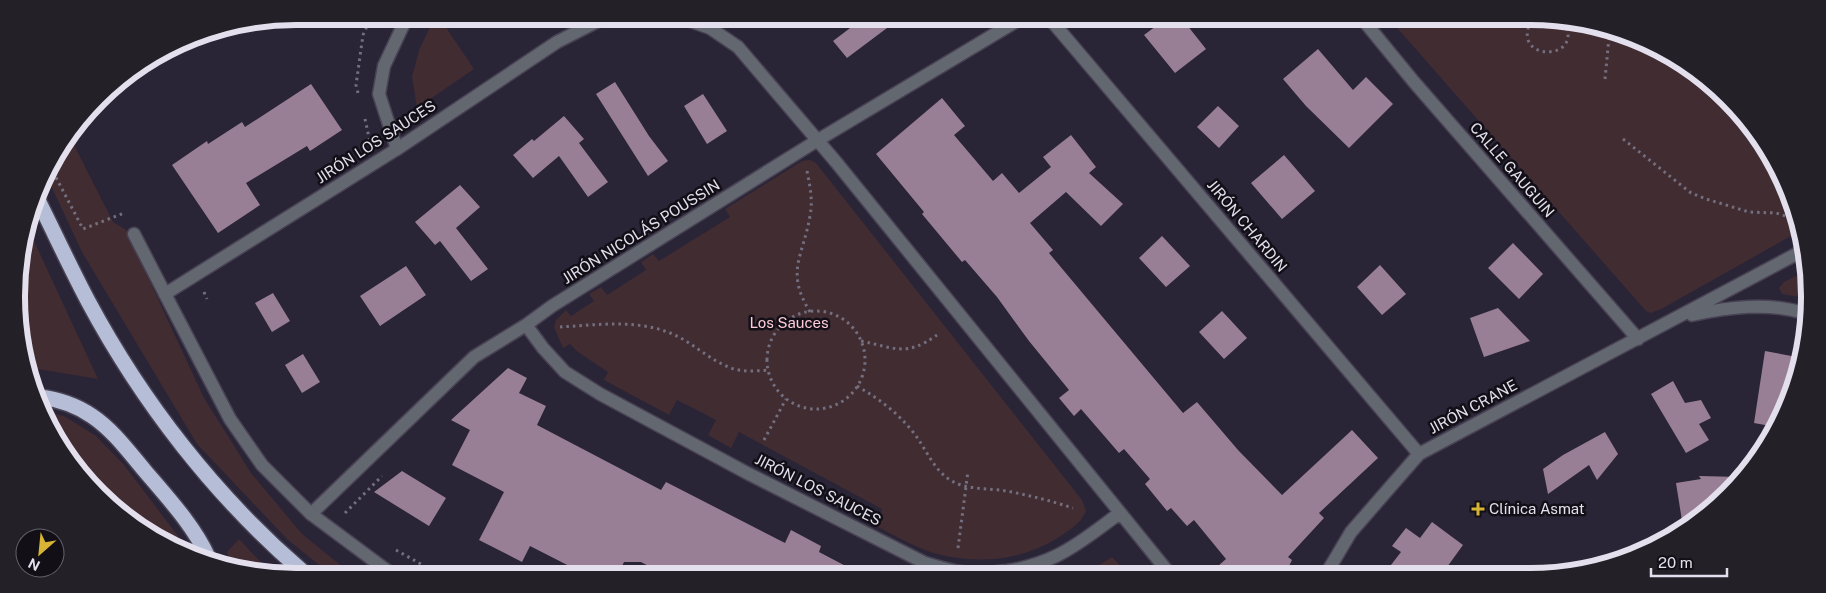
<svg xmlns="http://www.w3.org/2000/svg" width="1826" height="593" viewBox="0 0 1826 593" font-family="'Public Sans',sans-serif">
	<rect width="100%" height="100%" fill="#2a2437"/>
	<!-- green -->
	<path fill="#412c32" d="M435 17H439L474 69 417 108 412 77 419 50Z
		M1391 21 1584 22 1685 64 1712 90 1783 190 1800 231 1663 308 1651 313 1646 311Z
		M71 139 113 222 126 230 204 398 251 473 302 534 349 572 327 571 288 540 197 444 82 252 45 173Z
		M810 160 816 163 1082 500 1086 511C1081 524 1068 531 1056 539 1022 560 980 564 941 555 917 549 896 536 874 525L882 509 739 432 731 448 708 435 716 420 677 400 669 415 604 380 608 372 578 352 570 344 563 348 554 327 556 320 566 310 571 316 594 301 589 294 601 287 607 295 646 270 641 262 653 254 659 261 730 217 725 209 802 161Z
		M28 228 98 379 32 368 26 369 19 260Z
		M1804 272V298L1782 294 1779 288 1784 282Z
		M45 412 64 416 96 436 124 465 188 549 141 530 64 452Z
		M239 539 269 571H242L231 567 227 552Z
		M1112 557 1127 573H1086Z"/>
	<!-- building -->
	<path fill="#987f95" d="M862 19H899L847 58 833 41Z
		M1164 20H1183L1206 49 1175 73 1144 35Z
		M1318 49 1353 90 1366 77 1393 104 1349 148 1306 106 1283 79Z
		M615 82 649 136 668 161 648 176 596 94Z
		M311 84 342 130 310 151 307 146 246 183 260 205 218 233 172 165 207 141 208 144 242 122 245 127Z
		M703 94 727 131 707 144 684 106Z
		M942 98 965 126 954 135 993 181 1002 173 1019 193 1051 167 1043 157 1071 135 1096 167 1089 173 1123 204 1101 226 1066 192 1030 223 1053 250 1049 253 1183 413 1197 402 1238 450 1282 495 1352 430 1378 458 1319 513 1324 518 1288 557 1292 560 1285 574H1209L1226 559 1194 520 1187 526 1171 508 1167 511 1145 484 1150 479 1124 449 1119 453 1081 409 1074 416 1059 398 1069 390 1029 341 997 297 965 260 962 262 922 214 924 212 876 154Z
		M1218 106 1239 126 1219 148 1197 127Z
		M564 116 584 139 579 143 608 182 588 197 559 156 533 178 513 155 532 139 534 141Z
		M1284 155 1315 191 1282 219 1251 183Z
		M460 185 480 207 456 228 488 269 471 281 440 241 435 245 415 222Z
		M1162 236 1190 266 1166 287 1139 258Z
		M1513 243 1543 274 1519 299 1488 268Z
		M1380 265 1406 294 1382 315 1357 287Z
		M406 266 426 295 380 326 360 296Z
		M273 293 290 321 272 332 255 303Z
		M1498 308 1530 341 1484 357 1470 318Z
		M1222 311 1247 338 1224 359 1199 332Z
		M1765 351 1802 358 1776 427 1754 423Z
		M303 354 320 382 302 393 285 365Z
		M508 368 527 378 519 393 546 406 537 425 661 490 666 482 785 543 791 530 821 546 819 552 859 573 660 572 641 562H624L619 572H581L530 546 522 562 479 540 504 492 452 465 470 430 451 420Z
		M1673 381 1685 403 1701 400 1711 418 1699 424 1709 440 1686 453 1651 394Z
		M1605 432 1618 454 1597 480 1589 465 1548 494 1543 469 1563 455Z
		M402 471 446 498 429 526 374 492Z
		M1699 476 1741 477 1727 495 1683 527 1676 483 1701 479Z
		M1432 522 1463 545 1442 574H1384L1401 552 1392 546 1406 528 1420 538Z"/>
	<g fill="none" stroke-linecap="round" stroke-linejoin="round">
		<defs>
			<path id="minor" d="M682 18 710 28 738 47 836 162 1169 573
				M1050 19 1419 454
				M1364 21 1414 82 1638 339
				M397 149 557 42 604 18
				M134 234 165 294
				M1692 315C1729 307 1767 302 1804 313
				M526 325 543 348 565 372 600 394 747 473 925 563C935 566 945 569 955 571 987 577 1027 570 1056 556 1079 545 1099 528 1120 513
				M311 514 474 357 526 325 552 306 818 140 1020 19
				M1326 574 1351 532 1419 454 1804 250"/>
			<path id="tertiary" d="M389 572 311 514 262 465 230 419 165 294 397 149 379 94 384 66 407 17"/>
			<path id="motorway" d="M37 198C54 232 70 267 88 301 142 402 215 496 302 571
				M39 397C57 399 76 405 92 416 113 430 129 452 145 471 168 498 194 526 208 557"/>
		</defs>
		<!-- minor casing -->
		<use href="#minor" stroke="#484254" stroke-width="15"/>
		<!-- tertiary casing -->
		<use href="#tertiary" stroke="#484254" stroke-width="15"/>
		<!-- motorway casing -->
		<use href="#motorway" stroke="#484254" stroke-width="18"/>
		<!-- path -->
		<path stroke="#746f7f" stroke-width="3" stroke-dasharray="2.5 4" stroke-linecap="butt" d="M1531 21C1510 63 1586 61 1564 22
			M1605 79 1609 38
			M358 93 356 85 363 35 371 17
			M365 119 370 142 368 143
			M1623 139 1691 193 1706 199 1749 212 1776 213 1795 219
			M50 166 83 229 124 213
			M807 171C810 186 813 200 810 216 803 257 785 271 810 312
			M204 292 207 299
			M767 360a49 49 0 1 1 98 0a49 49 0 1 1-98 0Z
			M560 327C596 325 636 319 670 333 693 342 711 362 734 369 745 372 757 371 768 370
			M861 341C895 348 906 357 937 335
			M857 386C879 399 897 412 913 432 926 448 932 468 950 480 966 490 988 488 1006 491 1029 495 1051 501 1073 508
			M764 440 786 399
			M345 513 382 476
			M958 548 968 471
			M396 550 435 572"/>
		<!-- minor -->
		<use href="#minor" stroke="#636770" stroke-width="12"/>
		<!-- tertiary -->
		<use href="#tertiary" stroke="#636770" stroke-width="12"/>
		<!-- motorway -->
		<use href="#motorway" stroke="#b5bed6" stroke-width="15"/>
	</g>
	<!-- markers -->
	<path fill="#d7b434" stroke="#120f17" stroke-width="2" d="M1475.5 501.5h5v5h5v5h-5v5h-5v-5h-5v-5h5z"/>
	<g text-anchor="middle" stroke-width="5" stroke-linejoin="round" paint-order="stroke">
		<!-- street labels -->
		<g font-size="15" fill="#e3dfec" stroke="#120f17">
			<text transform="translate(376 142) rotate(-33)" y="5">JIRÓN LOS SAUCES</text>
			<text transform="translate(1512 170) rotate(49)" y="5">CALLE GAUGUIN</text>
			<text transform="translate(1247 226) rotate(50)" y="5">JIRÓN CHARDIN</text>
			<text transform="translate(641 232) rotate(-32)" y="5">JIRÓN NICOLÁS POUSSIN</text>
			<text transform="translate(1473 407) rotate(-28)" y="5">JIRÓN CRANE</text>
			<text transform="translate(818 490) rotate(27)" y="5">JIRÓN LOS SAUCES</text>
		</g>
		<!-- park labels -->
		<g font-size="15" fill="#ffcdd9" stroke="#120f17">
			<text x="789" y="328">Los Sauces</text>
		</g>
		<!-- poi labels -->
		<g font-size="15" fill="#e3dfec" stroke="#120f17" text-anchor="start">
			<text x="1489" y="514">Clínica Asmat</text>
		</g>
	</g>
	<!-- crop -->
	<path d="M0 0H1826V593H0ZM296 25H1530A271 271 0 0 1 1801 296V297A271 271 0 0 1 1530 568H296A271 271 0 0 1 25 297V296A271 271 0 0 1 296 25Z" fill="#232028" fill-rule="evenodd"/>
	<path fill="none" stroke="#e3dfec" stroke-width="6" d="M296 25H1530A271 271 0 0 1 1801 296V297A271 271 0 0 1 1530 568H296A271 271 0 0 1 25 297V296A271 271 0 0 1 296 25Z"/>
	<!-- north arrow -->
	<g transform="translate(40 553) rotate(207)"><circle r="24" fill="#120f17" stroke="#66626c"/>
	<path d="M0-4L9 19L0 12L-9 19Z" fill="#d7b434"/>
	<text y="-8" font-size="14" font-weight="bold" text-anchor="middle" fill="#e3dfec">N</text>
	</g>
	<!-- scale -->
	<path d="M1651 568v8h76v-8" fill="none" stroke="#e3dfec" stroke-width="2.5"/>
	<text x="1658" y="568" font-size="15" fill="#e3dfec" stroke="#120f17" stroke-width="4" paint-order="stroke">20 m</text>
</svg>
